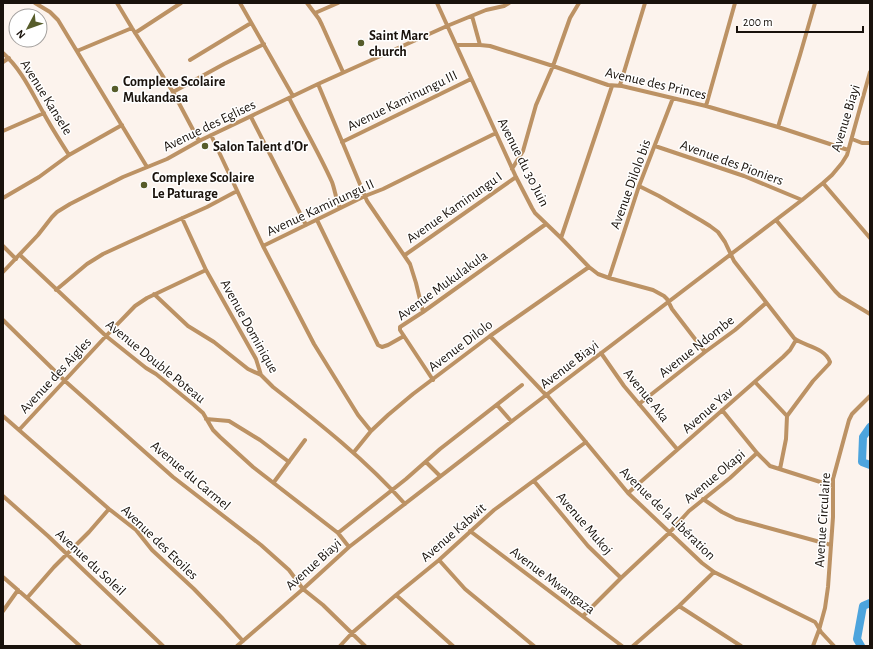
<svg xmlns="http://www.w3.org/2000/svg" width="873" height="649" viewBox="0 0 873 649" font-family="'Alegreya Sans',sans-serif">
	<rect width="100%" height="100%" fill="#fcf3ed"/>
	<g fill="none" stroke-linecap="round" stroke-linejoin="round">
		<!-- river -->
		<path stroke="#4da4dd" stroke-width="8" d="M870 427 863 437 862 462 870 465
			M861 646 857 639 863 606 870 603"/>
		<!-- minor -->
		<path stroke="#bc9264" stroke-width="4" d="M35 3 50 12 58 20 147 167
			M117 3 132 28 173 92 199 141
			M240 3 293 96
			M307 3 319 19 322 25 343 72
			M437 3 516 177 532 208 535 213 561 238 589 267 598 274 609 278 653 290 664 296 667 299 672 309 705 352
			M315 13 338 3
			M472 16 480 45
			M135 33 181 3
			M457 45H480L490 46 553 66 608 85 622 86 706 106 778 127 848 150
			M77 51 132 28
			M3 53C21 69 31 91 43 112 51 127 60 141 69 155
			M190 60 251 23
			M3 62 9 58
			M318 84 367 201 410 264 416 283 423 312
			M620 85 645 3
			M173 92 224 64 264 44
			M289 98C303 126 319 153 332 182 335 190 336 200 340 208
			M706 106 735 3
			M251 117 306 225
			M778 127 800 55 815 3
			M3 131 44 113
			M211 135 263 246 365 196 383 189 496 133
			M852 139 862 143H870
			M342 142 471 79
			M655 146 744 176 802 200
			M512 169 523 151 536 105 553 66 570 18 579 3
			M823 183 870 238
			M639 186 659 196 702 221 710 226 718 232 725 242 734 261 794 338C803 346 825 347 830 362L829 364 813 381 787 416 786 439 780 469
			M3 198 39 177 69 155 122 125
			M182 218 206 270 256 359 261 375 273 387C319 423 366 460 405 504
			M317 220 378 345 382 347 388 345 404 336
			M776 220 835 291 840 296 870 314
			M561 238 612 86
			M3 246 16 259
			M263 246 314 344 358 415 371 431
			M20 255 106 336 146 368 156 374 194 405 203 413 213 430 220 437 253 467 338 533 349 547
			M405 255 516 177
			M3 272 38 235 52 217 57 212 70 204 123 177 167 159 199 141 318 84 447 26 486 10 504 6 509 3
			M609 278 639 186 673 98
			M56 290 87 264 103 254 129 242 207 207 237 191
			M154 294 188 326 214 342 248 369 261 375
			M3 320 65 381 173 477 261 545 289 570 303 589 323 605 365 646
			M490 336 546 395
			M601 353 624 386 677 449
			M433 380 400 330V327L423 312 546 224
			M755 382 787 416
			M546 394 628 493 702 563 714 572 815 622 817 625 821 632 834 646
			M639 404 705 352 735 330 766 303
			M497 405 511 421
			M722 410 757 453 770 466 833 486
			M3 416 109 509 136 530 152 550 194 589 223 619 243 641
			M206 419 229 421 260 440 289 462
			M19 430 106 336 135 306 147 298 206 270
			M354 452 371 431 388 415 413 394 490 336 589 267
			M426 462 440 476
			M534 481 588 546 621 578
			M274 482 305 440
			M628 493 783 357 790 350 796 340
			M3 496 48 536 163 646
			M703 499 722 512 736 519 831 545
			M470 531 622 646
			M338 533 406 479 440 449 522 385
			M439 560 465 589 534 646
			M3 577 27 598 80 646
			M396 595 453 646
			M27 598 54 567 89 532 109 509
			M679 606 741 646
			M3 611 18 590
			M583 616 621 578 669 533 689 511 730 478 757 453
			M237 646 303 589 349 547 516 418 802 200 823 183 832 175 842 163 847 155 870 72
			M340 646 352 633 396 595 439 560 494 510 586 442
			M633 646 679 606 714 572
			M813 646 819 630 825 608 828 587 833 517V479L849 420 852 414 870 396"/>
	</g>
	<!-- markers -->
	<g fill="#565c2a" stroke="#fff" stroke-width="1.5">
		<circle cx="361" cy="43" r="4"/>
		<circle cx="115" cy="89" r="4"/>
		<circle cx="205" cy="146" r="4"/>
		<circle cx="144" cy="185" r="4"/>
	</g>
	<g text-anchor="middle" stroke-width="3" stroke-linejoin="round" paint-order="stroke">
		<!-- poi labels -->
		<g font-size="14" font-weight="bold" fill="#19120c" stroke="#fff" text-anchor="start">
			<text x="369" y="40">Saint Marc<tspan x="369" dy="16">church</tspan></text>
			<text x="123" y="86">Complexe Scolaire<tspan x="123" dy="16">Mukandasa</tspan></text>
			<text x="213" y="151">Salon Talent d'Or</text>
			<text x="152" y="182">Complexe Scolaire<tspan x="152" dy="16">Le Paturage</tspan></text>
		</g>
		<!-- street labels -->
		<g font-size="14" fill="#19120c" stroke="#fff">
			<text transform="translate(656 83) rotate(13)" y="5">Avenue des Princes</text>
			<text transform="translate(47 97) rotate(58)" y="5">Avenue Kansele</text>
			<text transform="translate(402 100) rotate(-26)" y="5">Avenue Kaminungu III</text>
			<text transform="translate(845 118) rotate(-73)" y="5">Avenue Biayi</text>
			<text transform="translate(209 125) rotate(-26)" y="5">Avenue des Eglises</text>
			<text transform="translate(524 162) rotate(63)" y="5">Avenue du 30 Juin</text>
			<text transform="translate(732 162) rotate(20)" y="5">Avenue des Pioniers</text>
			<text transform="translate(630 184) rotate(-70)" y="5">Avenue Dilolo bis</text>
			<text transform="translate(320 207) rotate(-25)" y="5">Avenue Kaminungu II</text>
			<text transform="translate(454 207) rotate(-35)" y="5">Avenue Kaminungu I</text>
			<text transform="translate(442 285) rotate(-36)" y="5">Avenue Mukulakula</text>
			<text transform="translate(250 326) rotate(61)" y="5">Avenue Dominique</text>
			<text transform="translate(460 345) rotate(-37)" y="5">Avenue Dilolo</text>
			<text transform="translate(696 346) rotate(-38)" y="5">Avenue Ndombe</text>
			<text transform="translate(156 361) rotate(39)" y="5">Avenue Double Poteau</text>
			<text transform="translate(569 364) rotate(-37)" y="5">Avenue Biayi</text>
			<text transform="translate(55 375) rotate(-47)" y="5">Avenue des Aigles</text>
			<text transform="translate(647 395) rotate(51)" y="5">Avenue Aka</text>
			<text transform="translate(707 410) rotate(-41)" y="5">Avenue Yav</text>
			<text transform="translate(191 475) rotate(40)" y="5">Avenue du Carmel</text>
			<text transform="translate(714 476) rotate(-40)" y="5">Avenue Okapi</text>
			<text transform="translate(668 513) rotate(44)" y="5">Avenue de la Libération</text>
			<text transform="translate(822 520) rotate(-86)" y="5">Avenue Circulaire</text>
			<text transform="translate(585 523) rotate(49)" y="5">Avenue Mukoj</text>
			<text transform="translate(453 532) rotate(-41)" y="5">Avenue Kabwit</text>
			<text transform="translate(160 542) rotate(44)" y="5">Avenue des Etoiles</text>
			<text transform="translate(91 562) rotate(43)" y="5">Avenue du Soleil</text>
			<text transform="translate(313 564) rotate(-42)" y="5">Avenue Biayi</text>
			<text transform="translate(553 580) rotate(37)" y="5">Avenue Mwangaza</text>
		</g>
	</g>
	<!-- border -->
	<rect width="873" height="649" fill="none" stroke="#19120c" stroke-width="8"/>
	<!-- north arrow -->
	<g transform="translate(28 28) rotate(229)"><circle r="19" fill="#ffffff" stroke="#a3a09e"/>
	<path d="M0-3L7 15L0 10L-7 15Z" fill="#565c2a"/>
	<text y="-6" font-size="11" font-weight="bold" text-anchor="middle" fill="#19120c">N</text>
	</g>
	<!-- scale -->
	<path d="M737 26v6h126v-6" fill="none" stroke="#19120c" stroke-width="2"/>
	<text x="743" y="26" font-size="12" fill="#19120c" stroke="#ffffff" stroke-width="3" paint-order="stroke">200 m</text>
</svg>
